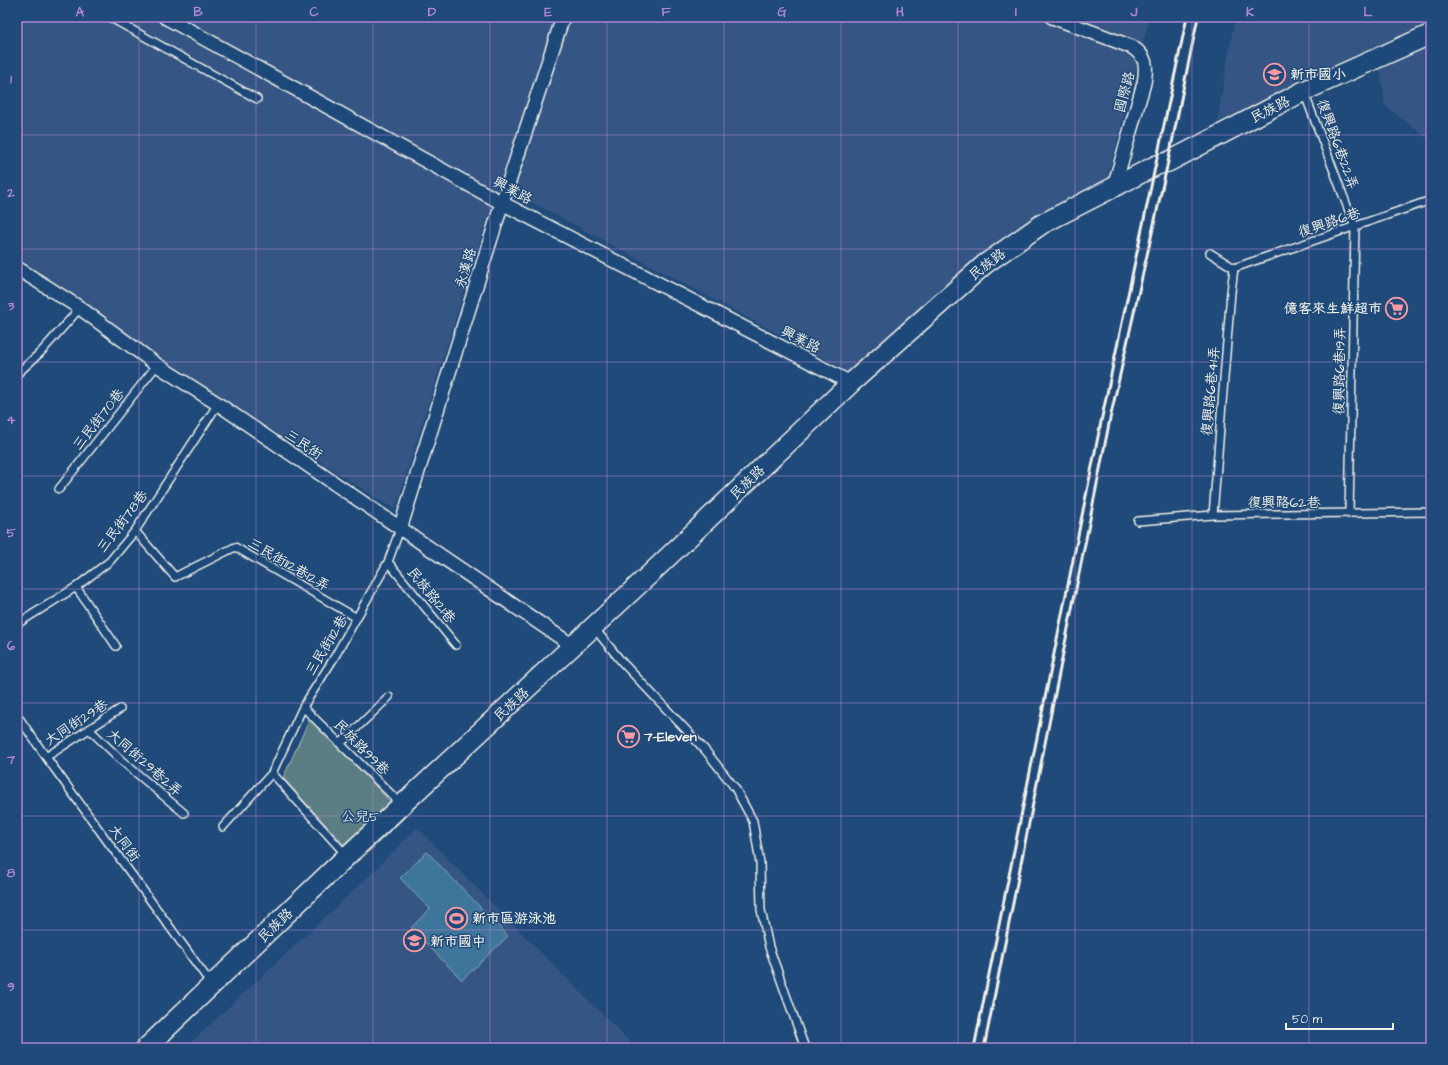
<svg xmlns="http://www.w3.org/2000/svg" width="1448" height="1065" viewBox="0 0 1448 1065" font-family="'Architects Daughter','LXGW WenKai TC',sans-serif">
	<rect width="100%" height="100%" fill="#1f4a7a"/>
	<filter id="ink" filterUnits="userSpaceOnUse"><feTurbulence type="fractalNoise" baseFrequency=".025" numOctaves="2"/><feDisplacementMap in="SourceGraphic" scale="8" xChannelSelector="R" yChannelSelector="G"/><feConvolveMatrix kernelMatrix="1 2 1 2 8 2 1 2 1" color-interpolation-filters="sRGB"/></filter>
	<g filter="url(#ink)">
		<!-- built -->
		<path fill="#345685" d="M17 17H1150L1106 182 853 374 498 184 395 510 17 264Z
			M1235 17H1431V26L1217 122Z
			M1431 32V141L1385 106 1378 55Z
			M417 828 636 1048H185L366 879Z"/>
		<!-- green -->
		<path fill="#5a7e83" stroke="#a7b8b6" d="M310 718 405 817 359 861 283 778Z"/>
		<!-- water -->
		<path fill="#3e759b" stroke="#87a7ba" d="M427 852 508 936 462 980 411 928 430 909 400 878Z"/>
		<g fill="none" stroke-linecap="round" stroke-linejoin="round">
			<defs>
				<path id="lane" d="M109 17 257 99
					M1304 92 1355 227 1349 514
					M1210 253 1234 268
					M1234 268 1431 200
					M17 374 41 352 80 308
					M59 489 157 365
					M1213 515 1231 292 1234 268
					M1138 521 1213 515 1431 512
					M135 531 175 577 235 547 357 618
					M388 562 456 645
					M76 587 116 646
					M17 624 76 587 110 561 135 531 218 404
					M594 628 622 662 705 750 735 788 753 821 760 863 761 910 769 947 805 1048
					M303 707 401 804
					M17 715 46 757 212 985
					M89 729 122 761 184 813
					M341 743 389 697
					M46 757 120 709
					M272 773 347 856
					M223 827 272 773 303 707 334 658 388 562 400 529"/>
				<path id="street" d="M165 17 502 203 851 383
					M1052 17 1132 47C1147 57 1147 66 1144 83L1114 187
					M17 268 80 308 157 365 218 404 573 646
					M400 529 502 203 563 17"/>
				<path id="secondary" d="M146 1048 347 856 649 575 851 383 985 264 1042 224 1157 165 1168 162 1304 91 1431 34"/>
			</defs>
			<!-- lane casing -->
			<use href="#lane" stroke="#f4f1e8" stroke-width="10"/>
			<!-- street casing -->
			<use href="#street" stroke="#f4f1e8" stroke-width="16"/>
			<!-- secondary casing -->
			<use href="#secondary" stroke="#f4f1e8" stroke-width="22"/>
			<!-- lane -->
			<use href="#lane" stroke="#1f4a7a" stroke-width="7"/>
			<!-- street -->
			<use href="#street" stroke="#1f4a7a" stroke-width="13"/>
			<!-- secondary -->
			<use href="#secondary" stroke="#1f4a7a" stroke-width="19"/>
			<!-- rail -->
			<path stroke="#f4f1e8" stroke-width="3" d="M974 1048 1102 417 1187 17
				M984 1048 1110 419 1168 162 1198 17"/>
		</g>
	</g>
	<!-- grid -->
	<path fill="none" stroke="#b185d1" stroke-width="1" stroke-opacity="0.55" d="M139 17V1048M256 17V1048M373 17V1048M490 17V1048M607 17V1048M724 17V1048M841 17V1048M958 17V1048M1075 17V1048M1192 17V1048M1309 17V1048M17 135H1431M17 249H1431M17 362H1431M17 476H1431M17 589H1431M17 703H1431M17 816H1431M17 930H1431"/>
	<!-- icons -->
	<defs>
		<symbol id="school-ring" viewBox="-11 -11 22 22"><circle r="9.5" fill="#1f4a7a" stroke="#ff9aa2" stroke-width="1.5"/><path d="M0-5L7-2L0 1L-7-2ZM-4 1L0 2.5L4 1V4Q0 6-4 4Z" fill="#ff9aa2"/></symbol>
		<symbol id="supermarket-ring" viewBox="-11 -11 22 22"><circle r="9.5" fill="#1f4a7a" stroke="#ff9aa2" stroke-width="1.5"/><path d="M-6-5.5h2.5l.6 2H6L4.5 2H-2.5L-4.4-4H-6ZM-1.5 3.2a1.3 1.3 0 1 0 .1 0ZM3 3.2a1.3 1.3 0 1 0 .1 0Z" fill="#ff9aa2"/></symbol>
		<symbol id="stadium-ring" viewBox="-11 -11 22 22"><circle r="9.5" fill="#1f4a7a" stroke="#ff9aa2" stroke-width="1.5"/><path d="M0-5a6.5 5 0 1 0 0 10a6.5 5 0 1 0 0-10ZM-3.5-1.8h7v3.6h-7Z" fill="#ff9aa2"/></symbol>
	</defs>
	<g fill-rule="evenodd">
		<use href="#school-ring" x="1262" y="62" width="25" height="25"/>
		<use href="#supermarket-ring" x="1384" y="296" width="25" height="25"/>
		<use href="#supermarket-ring" x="616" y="724" width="25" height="25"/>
		<use href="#stadium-ring" x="444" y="906" width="25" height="25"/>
		<use href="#school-ring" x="402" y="928" width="25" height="25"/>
	</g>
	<g text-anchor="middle" stroke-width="3" stroke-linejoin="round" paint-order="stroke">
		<!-- poi labels -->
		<g font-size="14" font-weight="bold" fill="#f4f1e8" stroke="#1f4a7a" text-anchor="start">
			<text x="1290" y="79">新市國小</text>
			<text x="1382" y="313" text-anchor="end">億客來生鮮超市</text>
			<text x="644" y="741">7-Eleven</text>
			<text x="472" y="923">新市區游泳池</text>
			<text x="430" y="946">新市國中</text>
		</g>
		<!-- street labels -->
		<g font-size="14" fill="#f4f1e8" stroke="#1f4a7a">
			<text transform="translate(1124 92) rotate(-75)" y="5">國際路</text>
			<text transform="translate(1270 109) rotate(-27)" y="5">民族路</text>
			<text transform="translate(1338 144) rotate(70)" y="5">復興路6巷22弄</text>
			<text transform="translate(513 190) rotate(28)" y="5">興業路</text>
			<text transform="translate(1329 222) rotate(-19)" y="5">復興路6巷</text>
			<text transform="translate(987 264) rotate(-38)" y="5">民族路</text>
			<text transform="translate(465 268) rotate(-73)" y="5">永漢路</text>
			<text transform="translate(801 339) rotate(27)" y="5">興業路</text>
			<text transform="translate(1339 371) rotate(-89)" y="5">復興路6巷19弄</text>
			<text transform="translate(1210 391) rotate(-85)" y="5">復興路6巷41弄</text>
			<text transform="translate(98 419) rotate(-52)" y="5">三民街70巷</text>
			<text transform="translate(304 444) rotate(34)" y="5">三民街</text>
			<text transform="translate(747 482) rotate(-44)" y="5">民族路</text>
			<text x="1284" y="507">復興路62巷</text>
			<text transform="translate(122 521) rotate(-53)" y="5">三民街78巷</text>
			<text transform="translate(289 564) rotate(30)" y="5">三民街112巷12弄</text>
			<text transform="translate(432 595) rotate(51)" y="5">民族路121巷</text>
			<text transform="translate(326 645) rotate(-59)" y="5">三民街112巷</text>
			<text transform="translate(511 704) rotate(-43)" y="5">民族路</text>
			<text transform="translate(76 722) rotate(-33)" y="5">大同街29巷</text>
			<text transform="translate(362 747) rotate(45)" y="5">民族路99巷</text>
			<text transform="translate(145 762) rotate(41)" y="5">大同街29巷2弄</text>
			<text transform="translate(125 843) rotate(54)" y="5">大同街</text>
			<text transform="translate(275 925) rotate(-44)" y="5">民族路</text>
		</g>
		<!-- park labels -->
		<g font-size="14" fill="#dde0d9" stroke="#1f4a7a">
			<text x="360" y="821">公兒5</text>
		</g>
	</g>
	<!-- margin -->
	<rect width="1448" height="1065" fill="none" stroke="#1f4a7a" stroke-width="44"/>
	<!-- scale -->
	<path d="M1286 1023v6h107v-6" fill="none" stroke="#f4f1e8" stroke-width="2"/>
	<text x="1292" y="1023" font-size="12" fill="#f4f1e8" stroke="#1f4a7a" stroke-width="3" paint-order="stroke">50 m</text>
	<rect x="22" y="22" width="1404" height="1021" fill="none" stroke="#b185d1" stroke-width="1.5"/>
	<g font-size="13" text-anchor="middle" font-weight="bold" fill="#b185d1">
		<text x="80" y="16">A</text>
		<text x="198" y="16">B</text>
		<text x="314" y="16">C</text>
		<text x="432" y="16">D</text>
		<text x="548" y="16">E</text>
		<text x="666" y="16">F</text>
		<text x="782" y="16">G</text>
		<text x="900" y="16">H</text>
		<text x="1016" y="16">I</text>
		<text x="1134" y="16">J</text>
		<text x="1250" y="16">K</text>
		<text x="1368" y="16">L</text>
		<text x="11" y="83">1</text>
		<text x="11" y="197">2</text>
		<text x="11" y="310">3</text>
		<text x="11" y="424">4</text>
		<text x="11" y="537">5</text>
		<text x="11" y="650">6</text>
		<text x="11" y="764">7</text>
		<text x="11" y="877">8</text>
		<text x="11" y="991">9</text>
	</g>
</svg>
